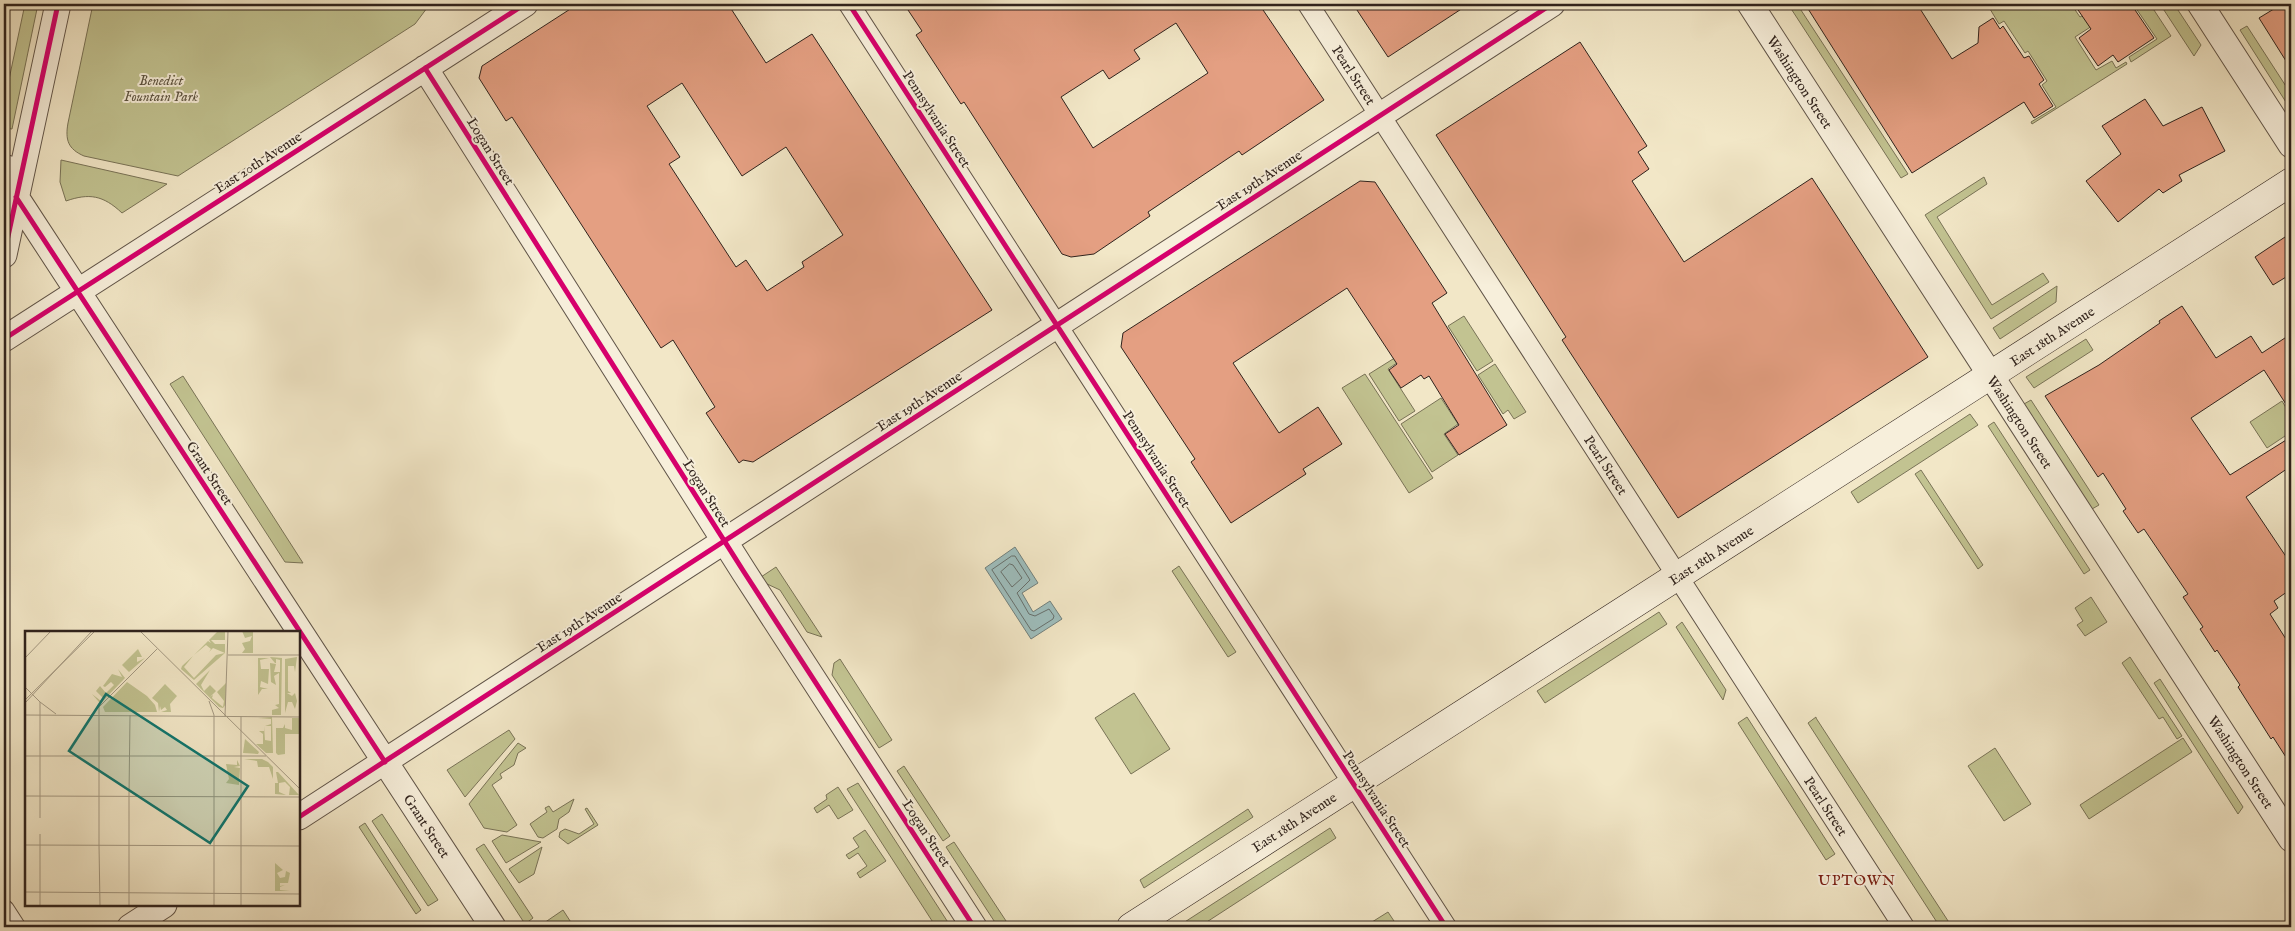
<svg xmlns="http://www.w3.org/2000/svg" width="2295" height="931" viewBox="0 0 2295 931" font-family="'IM FELL English',serif">
	<rect width="100%" height="100%" fill="#f2e7c7"/>
	<filter id="stains"><feTurbulence type="fractalNoise" baseFrequency=".004" numOctaves="4"/><feColorMatrix values="0 0 0 0 .2 0 0 0 0 .09 0 0 0 0 .02 0 0 0 .5 -.17"/></filter>
	<radialGradient id="worn" r=".72"><stop offset=".6" stop-color="#630" stop-opacity="0"/><stop offset="1" stop-color="#630" stop-opacity=".3"/></radialGradient>
	<!-- green -->
	<path fill="#c2c391" stroke="#797357" d="M25 4H38L12 129 4 128V103Z
		M93 4H426L427 8 415 24 178 176 84 156C68 149 65 140 68 123Z
		M1788 4H1797L1908 174 1901 178Z
		M1987 4H2071L2080 17 2084 15 2092 26 2075 37 2096 70 2112 61 2116 68 2126 62 2127 64 2032 124 2031 122 2056 107 2042 85 2047 81 2028 51 2025 53 2004 21 1999 24Z
		M2133 4H2150L2171 36 2131 62 2129 57 2157 39Z
		M2160 4H2174L2201 45 2194 56Z
		M2247 26 2291 94V110L2240 30Z
		M61 160 167 184 122 213C103 195 89 193 66 201L60 182Z
		M1984 177 1987 184 1937 217 1992 305 2043 273 2049 282 1991 319 1925 215Z
		M2057 286 2056 302 2000 339 1993 328Z
		M1464 316 1493 361 1477 371 1448 326Z
		M2086 339 2093 350 2034 388 2026 377Z
		M1401 354 1404 358 1388 369 1415 411 1399 421 1369 374Z
		M1495 364 1526 412 1514 419 1508 410 1503 414 1478 375Z
		M1365 374 1433 478 1409 493 1342 388Z
		M183 376 303 563 285 562 170 384Z
		M1441 398 1458 424 1444 434 1458 455 1432 472 1401 424Z
		M2031 400 2099 505 2092 509 2024 404Z
		M2282 401 2291 416V432L2267 448 2250 422Z
		M1970 414 1978 425 1858 503 1851 492Z
		M1994 422 2090 570 2084 574 1988 426Z
		M1921 470 1983 565 1978 569 1915 474Z
		M1179 566 1236 652 1228 657 1172 571Z
		M776 567 822 637 807 632 780 590 765 583 761 577Z
		M2091 597 2107 622 2085 636 2077 625 2083 621 2075 608Z
		M1659 612 1667 624 1545 703 1537 691Z
		M1682 622 1726 690 1723 700 1676 627Z
		M2130 657 2182 736 2177 739 2163 717 2159 719 2122 663Z
		M840 659 892 740 879 748 832 675 834 663Z
		M2160 679 2243 807 2238 814 2154 683Z
		M1134 693 1170 749 1131 774 1095 718Z
		M1747 717 1835 854 1826 860 1738 723Z
		M1816 717V718L1952 927H1940L1808 723Z
		M509 730 515 739 465 797 447 770Z
		M2183 738 2192 752 2089 819 2080 805Z
		M518 743 526 748 518 753 514 765 500 774 502 778 492 785 517 825 507 832 484 828 469 804Z
		M1995 748 2031 804 2004 821 1968 766Z
		M904 766 950 836 943 841 897 771Z
		M858 783 951 927H936L847 789Z
		M838 787 853 810 838 819 829 805 817 813 814 808 827 799 826 795Z
		M574 799 569 812 559 819 557 829 543 838 538 837 530 824 547 812 545 808 549 806 553 812Z
		M587 808 598 825 568 844 559 837 560 832 565 829 579 834 594 824 585 809Z
		M1248 809 1253 817 1144 888 1140 880Z
		M382 814 438 900 428 906 372 821Z
		M365 823 421 910 416 914 359 827Z
		M1330 828 1336 838 1199 927H1177Z
		M865 830 886 861 860 878 857 873 867 866 858 853 849 859 846 855 859 847 853 838Z
		M502 835 541 842 506 863 492 841Z
		M954 842 1010 927H998L946 847Z
		M484 844 533 918 525 924 476 849Z
		M542 847 534 874 519 883 509 869Z
		M563 910 574 927H547L544 923Z
		M1388 912 1398 927H1364Z"/>
	<!-- water -->
	<path fill="#9ebebd" stroke="#72807d" d="M1015 547 1038 583 1022 593 1033 612 1050 601 1062 619 1031 639 985 568Z"/>
	<g fill="none" stroke-linecap="round" stroke-linejoin="round">
		<!-- shore -->
		<path stroke="#67706d" stroke-width="1" d="M1012 556H1015L1030 580 1017 593 1029 614 1035 616 1049 609 1054 616 1053 619 1034 631 1031 630 992 570Z
			M1010 564 1013 565 1022 578 1012 587 1001 572Z"/>
	</g>
	<!-- building -->
	<path fill="#e49f82" stroke="#30231d" fill-rule="evenodd" d="M578 4H728L766 63 812 34 992 310 753 462 743 460 739 463 706 413 715 407 673 340 661 348 512 117 506 121 479 78 482 66ZM682 83 742 176 786 147 843 235 802 262 804 267 767 291 746 260 736 267 669 164 680 157 647 106Z
		M904 4H1259L1324 100 1242 155 1239 151 1148 212 1150 216 1094 254 1071 257 1062 254 964 102 961 104 916 35 922 31ZM1176 23 1208 73 1093 148 1061 97 1103 70 1109 79 1140 59 1134 50Z
		M1353 4H1469L1388 57Z
		M1805 4H1917L1952 59 1978 43 1979 27 1993 18 2000 29 2003 26 2024 58 2029 56 2044 80 2039 84 2053 106 2034 118 2024 102 1912 173Z
		M2074 4H2131L2154 38 2118 62 2113 55 2098 66 2079 38 2091 29Z
		M2282 4H2291V69L2259 18Z
		M1580 42 1647 146 1638 152 1649 169 1632 181 1684 262 1812 178 1928 357 1678 518 1562 340 1566 337 1436 135Z
		M2145 99 2163 126 2202 107 2225 151 2179 175 2182 181 2163 193 2159 189 2118 222 2086 181 2121 154 2102 126Z
		M1360 181 1375 182 1447 293 1432 303 1507 425 1459 455 1445 434 1459 425 1429 376 1424 379 1421 375 1401 388 1389 370 1397 364 1347 288 1233 363 1279 433 1318 407 1342 444 1303 469 1306 474 1231 523 1191 462 1195 459 1121 347 1123 333Z
		M2291 233V274L2273 285 2255 257Z
		M2182 306 2216 358 2251 336 2262 353 2291 334V412L2264 370 2191 418 2230 475 2291 437V466L2246 497 2291 564V589L2274 601 2278 608 2270 614 2291 647V765L2273 737 2271 739 2238 687 2240 685 2217 650 2215 652 2200 629 2203 627 2183 597 2188 594 2144 529 2138 533 2123 511 2126 509 2103 473 2098 477 2045 396 2099 365 2160 323 2159 321Z"/>
	<g fill="none" stroke-linecap="round" stroke-linejoin="round">
		<defs>
			<path id="minor" d="M849 4 1446 927
				M1308 4 1904 927
				M4 165 22 169
				M4 910 15 927"/>
			<path id="tertiary" d="M1750 4 2291 839
				M2200 4 2291 145
				M425 68 744 572 974 927
				M16 197 493 927
				M4 255 58 4
				M4 339 525 4
				M299 817 1552 4
				M130 927 164 905"/>
			<path id="secondary" d="M1131 927 2291 182"/>
		</defs>
		<!-- minor casing -->
		<use href="#minor" stroke="#605448" stroke-width="22"/>
		<!-- tertiary casing -->
		<use href="#tertiary" stroke="#605448" stroke-width="27"/>
		<!-- secondary casing -->
		<use href="#secondary" stroke="#30231d" stroke-width="29"/>
		<!-- minor -->
		<use href="#minor" stroke="#f7efdb" stroke-width="20"/>
		<!-- tertiary -->
		<use href="#tertiary" stroke="#f7efdb" stroke-width="25"/>
		<!-- secondary -->
		<use href="#secondary" stroke="#f7efdb" stroke-width="28"/>
		<defs>
			<path id="cycleway" d="M849 4 1446 927
				M425 68 744 572 974 927
				M16 197 385 762
				M4 255 58 4
				M4 339 525 4
				M299 817 1552 4"/>
		</defs>
		<!-- cycleway casing -->
		<use href="#cycleway" stroke="#f7efdb" stroke-width="8"/>
		<!-- cycleway -->
		<use href="#cycleway" stroke="#d6006c" stroke-width="5"/>
	</g>
	<g text-anchor="middle" stroke-width="4" stroke-linejoin="round" paint-order="stroke">
		<!-- street labels -->
		<g font-size="14" fill="#30231d" stroke="#f7efdb">
			<text transform="translate(1354 75) rotate(57)" y="5">Pearl Street</text>
			<text transform="translate(1800 82) rotate(57)" y="5">Washington Street</text>
			<text transform="translate(937 119) rotate(57)" y="5">Pennsylvania Street</text>
			<text transform="translate(491 151) rotate(58)" y="5">Logan Street</text>
			<text transform="translate(258 162) rotate(-33)" y="5">East 20th Avenue</text>
			<text transform="translate(1259 180) rotate(-33)" y="5">East 19th Avenue</text>
			<text transform="translate(2052 336) rotate(-33)" y="5">East 18th Avenue</text>
			<text transform="translate(919 401) rotate(-33)" y="5">East 19th Avenue</text>
			<text transform="translate(2020 422) rotate(57)" y="5">Washington Street</text>
			<text transform="translate(1157 459) rotate(57)" y="5">Pennsylvania Street</text>
			<text transform="translate(1606 465) rotate(57)" y="5">Pearl Street</text>
			<text transform="translate(210 473) rotate(57)" y="5">Grant Street</text>
			<text transform="translate(707 493) rotate(58)" y="5">Logan Street</text>
			<text transform="translate(1711 555) rotate(-33)" y="5">East 18th Avenue</text>
			<text transform="translate(579 622) rotate(-33)" y="5">East 19th Avenue</text>
			<text transform="translate(2241 762) rotate(57)" y="5">Washington Street</text>
			<text transform="translate(1377 799) rotate(57)" y="5">Pennsylvania Street</text>
			<text transform="translate(1826 806) rotate(57)" y="5">Pearl Street</text>
			<text transform="translate(1294 822) rotate(-33)" y="5">East 18th Avenue</text>
			<text transform="translate(427 826) rotate(57)" y="5">Grant Street</text>
			<text transform="translate(927 833) rotate(57)" y="5">Logan Street</text>
		</g>
		<!-- park labels -->
		<g font-size="14" font-style="italic" fill="#5c5340" stroke="#f7efdb">
			<text x="161" y="85">Benedict<tspan x="161" dy="16">Fountain Park</tspan></text>
		</g>
		<!-- neighbourhood labels -->
		<g font-size="15" letter-spacing="1" fill="#7a1f14" stroke="#f7efdb">
			<text x="1857" y="885">UPTOWN</text>
		</g>
	</g>
	<!-- overview -->
	<g transform="translate(25 631)">
		<rect width="275" height="275" fill="#f2e7c7"/>
		<path d="M200 0V9H186L190 13H200V22L188 17 184 21 186 18 181 14 169 24 183 10 186 12 184 9 192 1ZM217 0H228V22H217L220 18 217 12 225 10 227 5 220 7ZM113 18 117 26H112V31L120 27 104 41 97 34ZM200 22 169 49 156 38 157 35 168 25 159 36 169 47 191 24ZM245 26 257 27 256 84H247V79L254 77 250 74 254 73V42L249 45 251 54 246 51 245 32 251 33 249 41H255V29L251 28V32H250ZM272 26 270 41 269 35H263V60L266 62H262L267 65 270 62 272 70 270 78 267 71H263L260 82V28ZM233 27H244L235 29 236 38H244L243 53 236 50 235 56 243 58H237L233 64ZM93 38 100 47 77 71H74L67 63 76 70 81 65 78 67 71 60 75 55 81 62 89 54 86 51 80 56 78 55 87 43 97 46ZM185 39 176 54 179 60 185 54 191 60 185 66 188 64 187 67 198 76 199 70 192 61 201 52V73L198 77 194 76 171 53ZM102 51 122 65 130 74 132 81H80L78 76ZM140 53 152 65 145 73 146 81H136L142 79 140 76 136 79 135 75 134 81 133 72 127 67ZM247 86 248 122H241L231 113H238V103L234 100H239V95L240 109 246 110V95H240L246 93V88L233 87ZM267 87H275V103H260V123L253 124 251 122V97H258L260 93V97L267 99ZM220 108 234 121 233 123 218 122ZM219 128H237L243 131 248 136V148L244 136H233L232 130ZM212 129 215 135 209 136 215 137 214 154 201 152 204 148 201 133 212 134ZM251 141H253L274 164H264L265 156 260 151 254 152V161L261 164 250 163V152H253ZM250 232 258 239 252 242 255 247 260 246 261 240 265 242 263 252H255V255L260 254 255 256V259L265 260H250Z" fill="#c2c391"/>
		<path fill="none" stroke="#a49983" stroke-width="1" d="M115 0 275 158M203 24H275M0 27 26 0M0 56 15 71V187M0 69 70 0M184 70 189 84V275M15 71 31 83M0 72 67 0M74 76V214M0 84 275 86M66 84 132 18M200 85 203 0M0 125H241M0 165 275 166M104 165 105 84M104 165V275M0 214 275 215M74 214 75 275M0 261 275 263M15 275V203M216 275V85"/>
		<path fill="#0f766e" fill-opacity="0.15" stroke="#0f766e" stroke-width="2.5" d="M81 63 223 155 185 212 44 120Z"/>
		<rect width="275" height="275" fill="none" stroke="#30231d" stroke-width="2.5"/>
	</g>
	<!-- margin -->
	<rect width="2295" height="931" fill="none" stroke="#f2e7c7" stroke-width="20"/>
	<rect x="5" y="5" width="2285" height="921" fill="none" stroke="#30231d" stroke-width="2.5"/>
	<rect x="10" y="10" width="2275" height="911" fill="none" stroke="#30231d"/>
	<rect width="100%" height="100%" filter="url(#stains)"/>
	<rect width="100%" height="100%" fill="url(#worn)"/>
</svg>
